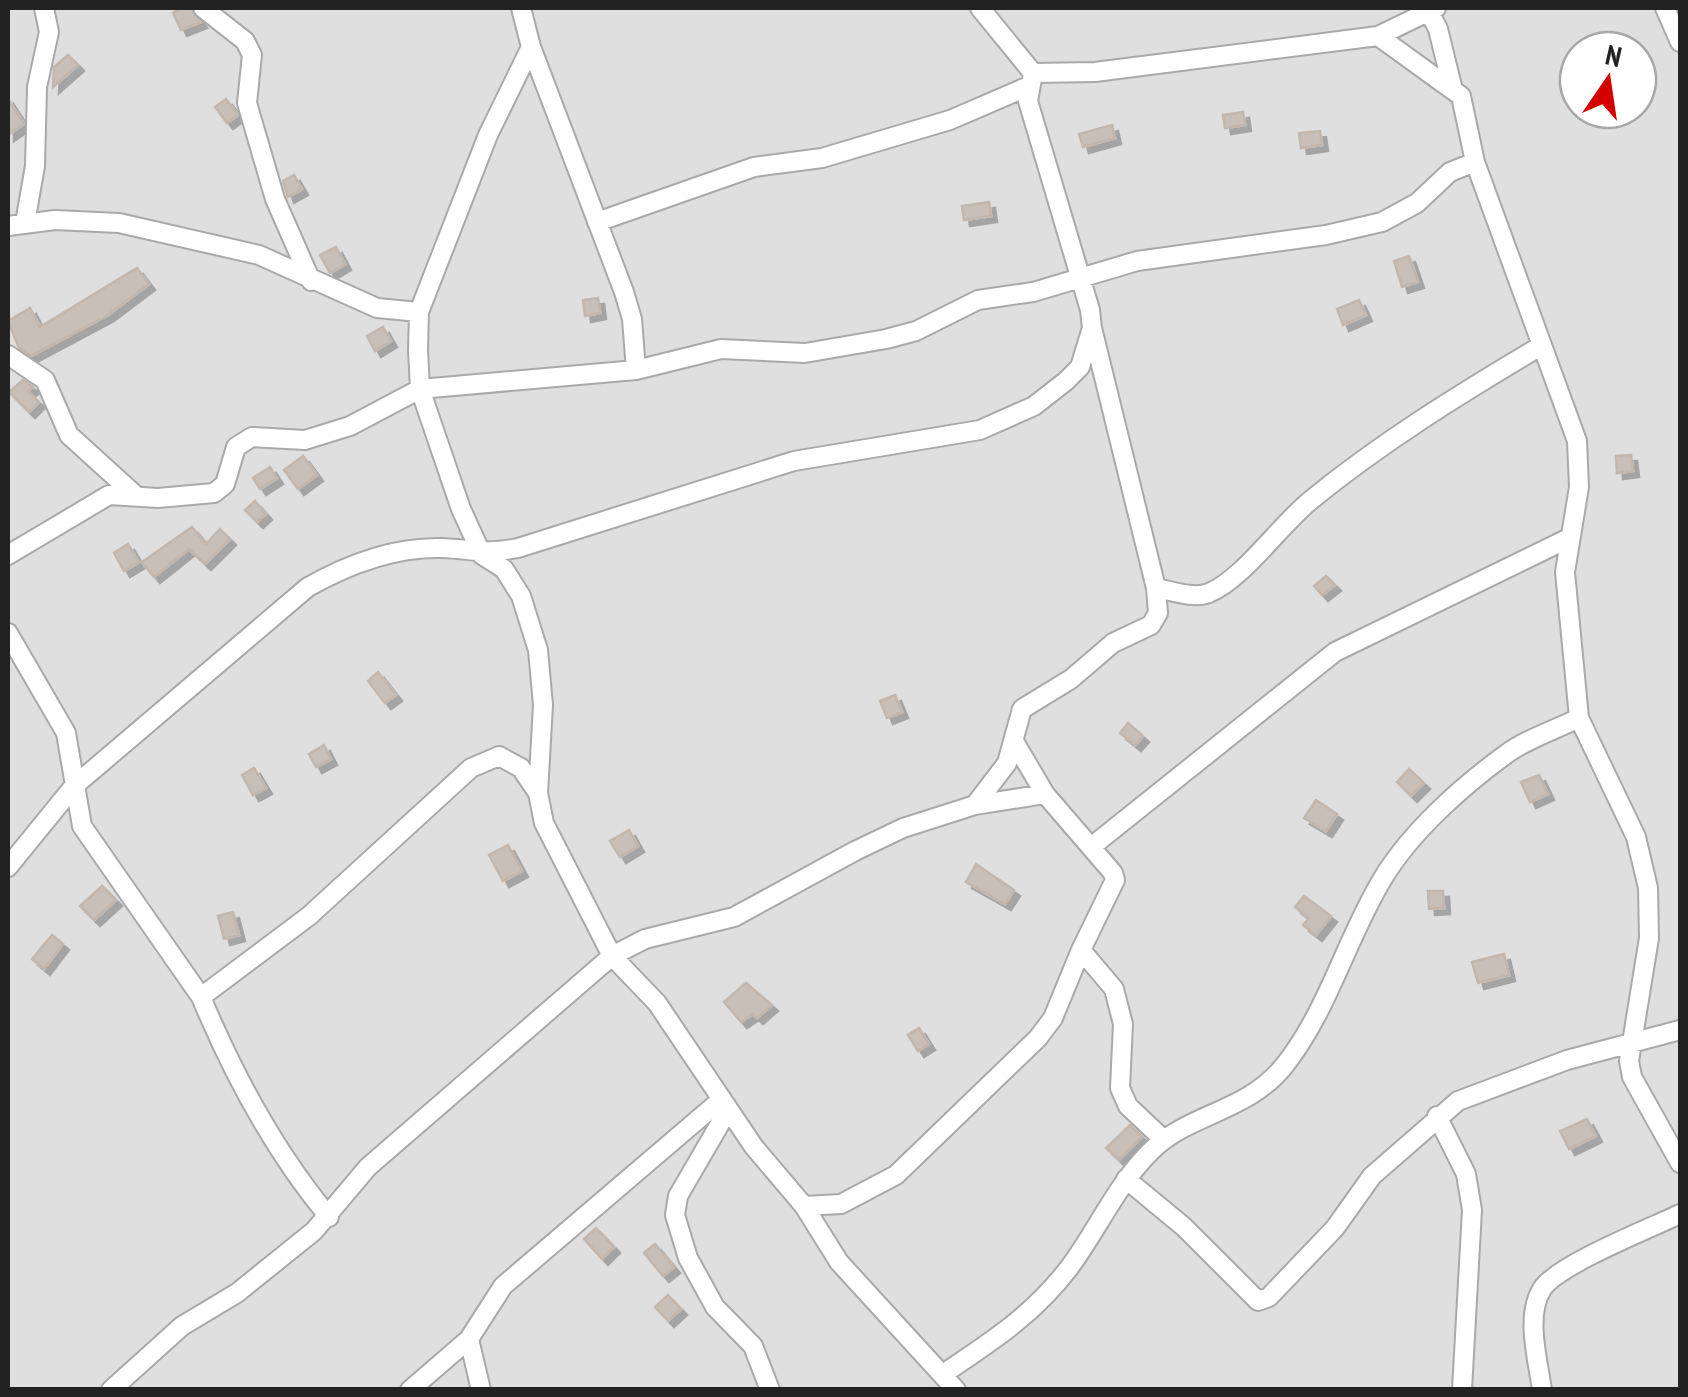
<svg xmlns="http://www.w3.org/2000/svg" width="1688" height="1397" viewBox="0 0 1688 1397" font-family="'PT Sans Narrow',sans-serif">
	<defs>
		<filter id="shadow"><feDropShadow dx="6" dy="6" stdDeviation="0" flood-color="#0004"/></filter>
	</defs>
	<rect width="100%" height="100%" fill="#f2efe9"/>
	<!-- residential -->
	<path fill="#e0dfdf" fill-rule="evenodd" d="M8 8H1680V1389H8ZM1578 50H1638V110H1578Z"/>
	<!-- building -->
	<path fill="#c7bfb8" stroke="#c4b6ab" stroke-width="2.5" filter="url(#shadow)" d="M180 8H191L201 22 181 30 173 13Z
		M68 55 78 65 53 87 54 67Z
		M8 99 24 124 8 135Z
		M226 99 238 115 227 123 215 107Z
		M1243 112 1245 125 1225 128 1223 115Z
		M1112 125 1115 138 1083 147 1079 134Z
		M1320 131 1322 145 1301 148 1299 133Z
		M294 175 302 189 288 197 283 181Z
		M989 202 991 216 964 220 962 206Z
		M336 247 345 264 330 273 320 255Z
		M1409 256 1418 282 1402 287 1394 261Z
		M137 268 149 284 108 315 31 356 19 348 8 321 30 308 40 327Z
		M598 298 600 313 585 316 583 300Z
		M1359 300 1366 315 1343 325 1337 309Z
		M383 327 391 341 375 351 367 336Z
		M23 380 33 387 28 392 39 402 29 412 9 392Z
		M1631 455 1633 471 1617 473 1616 456Z
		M303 456 317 475 298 489 284 470Z
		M270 467 277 478 260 489 253 478Z
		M255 501 266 514 257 522 245 510Z
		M192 527 206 544 220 529 230 539 205 564 189 549 154 577 142 562Z
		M128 544 139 562 124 571 114 553Z
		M1326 576 1335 585 1322 595 1314 586Z
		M378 672 396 695 385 703 368 681Z
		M895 695 902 712 887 718 880 701Z
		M1128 723 1143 736 1135 745 1120 733Z
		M324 745 331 759 316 767 309 754Z
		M254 768 266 788 253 795 242 775Z
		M1409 769 1424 783 1411 796 1397 782Z
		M1539 775 1548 794 1530 802 1521 782Z
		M1316 800 1337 814 1326 831 1304 818Z
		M629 830 638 846 620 857 610 841Z
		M508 845 522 871 503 881 489 855Z
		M976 864 1014 890 1005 904 966 882Z
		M102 886 116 900 94 920 80 906Z
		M1428 891H1443L1444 908 1429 909Z
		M1304 896 1331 916 1316 935 1303 925 1309 918 1295 907Z
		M233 912 239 935 224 939 218 916Z
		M52 935 63 944 44 969 32 959Z
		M1504 954 1509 975 1478 983 1472 962Z
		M746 983 772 1005 757 1018 753 1014 741 1022 724 1002Z
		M919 1028 929 1044 918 1051 908 1035Z
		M1587 1119 1596 1136 1569 1149 1560 1131Z
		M1130 1125 1142 1137 1119 1160 1106 1148Z
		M596 1228 614 1247 602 1259 584 1239Z
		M655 1244 674 1267 663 1276 644 1253Z
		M668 1295 681 1309 668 1321 655 1307Z"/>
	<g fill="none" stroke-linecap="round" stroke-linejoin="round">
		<defs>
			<path id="minor" d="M203 8 245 41 252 55 247 103 275 199 311 281
				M521 8 531 47 488 135 419 312 418 350 420 389 461 509 482 555 504 569 521 596 538 650 543 705 538 793 544 823 612 956 657 1003 754 1147 804 1206 839 1262 956 1390
				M980 8 1033 73 1095 72 1378 36 1461 96 1475 162 1577 441 1579 487 1565 572 1579 718 1636 837 1648 888 1649 938 1629 1061 1632 1077 1680 1163
				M1427 8 1438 29 1452 86
				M1665 8 1680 42
				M1378 36 1436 8
				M531 47 624 292 632 319 636 370
				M597 222 754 167 822 158 950 120 1029 86
				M25 223 35 166 37 87 49 32 44 8
				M8 226 55 220 119 223 259 255 377 308 419 312
				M8 355 45 380 69 435 134 494
				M8 555 109 495 158 498 214 493 225 484 236 447 252 437 305 440 350 426 420 389 636 370 721 349 805 353 886 339 916 331 978 300 1033 292 1137 261 1326 235 1382 222 1417 203 1450 172 1475 162
				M1156 588C1172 591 1193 599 1209 593 1243 579 1280 525 1311 500 1382 442 1460 394 1539 347
				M8 633 66 733 82 826 201 997 309 916 471 768 499 756 521 768 538 793
				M1015 743 1045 794 1113 873 1115 880 1081 950 1114 989 1123 1024 1120 1088 1128 1106 1164 1140
				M975 805 1045 794
				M1091 847 1335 652 1569 538
				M8 867 74 786 308 587C347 565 395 547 441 548 474 549 481 555 518 548L794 461 980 430 1034 406 1066 381 1080 367 1092 328 1090 310 1028 101 1033 73
				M201 997C234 1076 274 1151 329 1217
				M728 1110 678 1196 675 1215 688 1258 715 1307 753 1346 770 1390
				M1437 1116 1466 1174 1472 1210 1462 1390
				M1126 1179 1184 1227 1258 1301 1269 1297 1335 1228 1372 1176 1458 1101 1567 1060 1680 1030
				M804 1206 841 1204 896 1175 1038 1038 1053 1018 1081 950
				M943 1374C992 1341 1032 1316 1069 1268 1098 1229 1117 1184 1152 1150 1190 1113 1247 1112 1284 1066 1328 1011 1346 939 1383 878 1411 832 1461 787 1505 755 1526 739 1555 730 1579 718
				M111 1390 182 1326 237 1293 314 1231 368 1167 612 956 645 939 734 917 855 851 903 828 975 805 1007 763 1022 709 1071 679 1113 643 1151 625 1158 613 1156 588 1092 328
				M410 1390 469 1339
				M481 1390 469 1339 503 1286 722 1099
				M1542 1390C1538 1360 1525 1316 1542 1289 1557 1265 1651 1228 1680 1214"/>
		</defs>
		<!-- minor casing -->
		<use href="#minor" stroke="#a9a9a9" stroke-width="22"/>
		<!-- minor -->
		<use href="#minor" stroke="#fff" stroke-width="18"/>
	</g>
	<!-- border -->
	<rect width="1688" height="1397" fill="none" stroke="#222222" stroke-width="20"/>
	<!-- north arrow -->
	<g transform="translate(1608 80) rotate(13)"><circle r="48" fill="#ffffff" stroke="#a7a7a7" stroke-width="2.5"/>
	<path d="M0-8L18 38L0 25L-18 38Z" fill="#d40000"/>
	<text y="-15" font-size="28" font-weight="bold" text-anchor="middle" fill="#222222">N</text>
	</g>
</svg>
